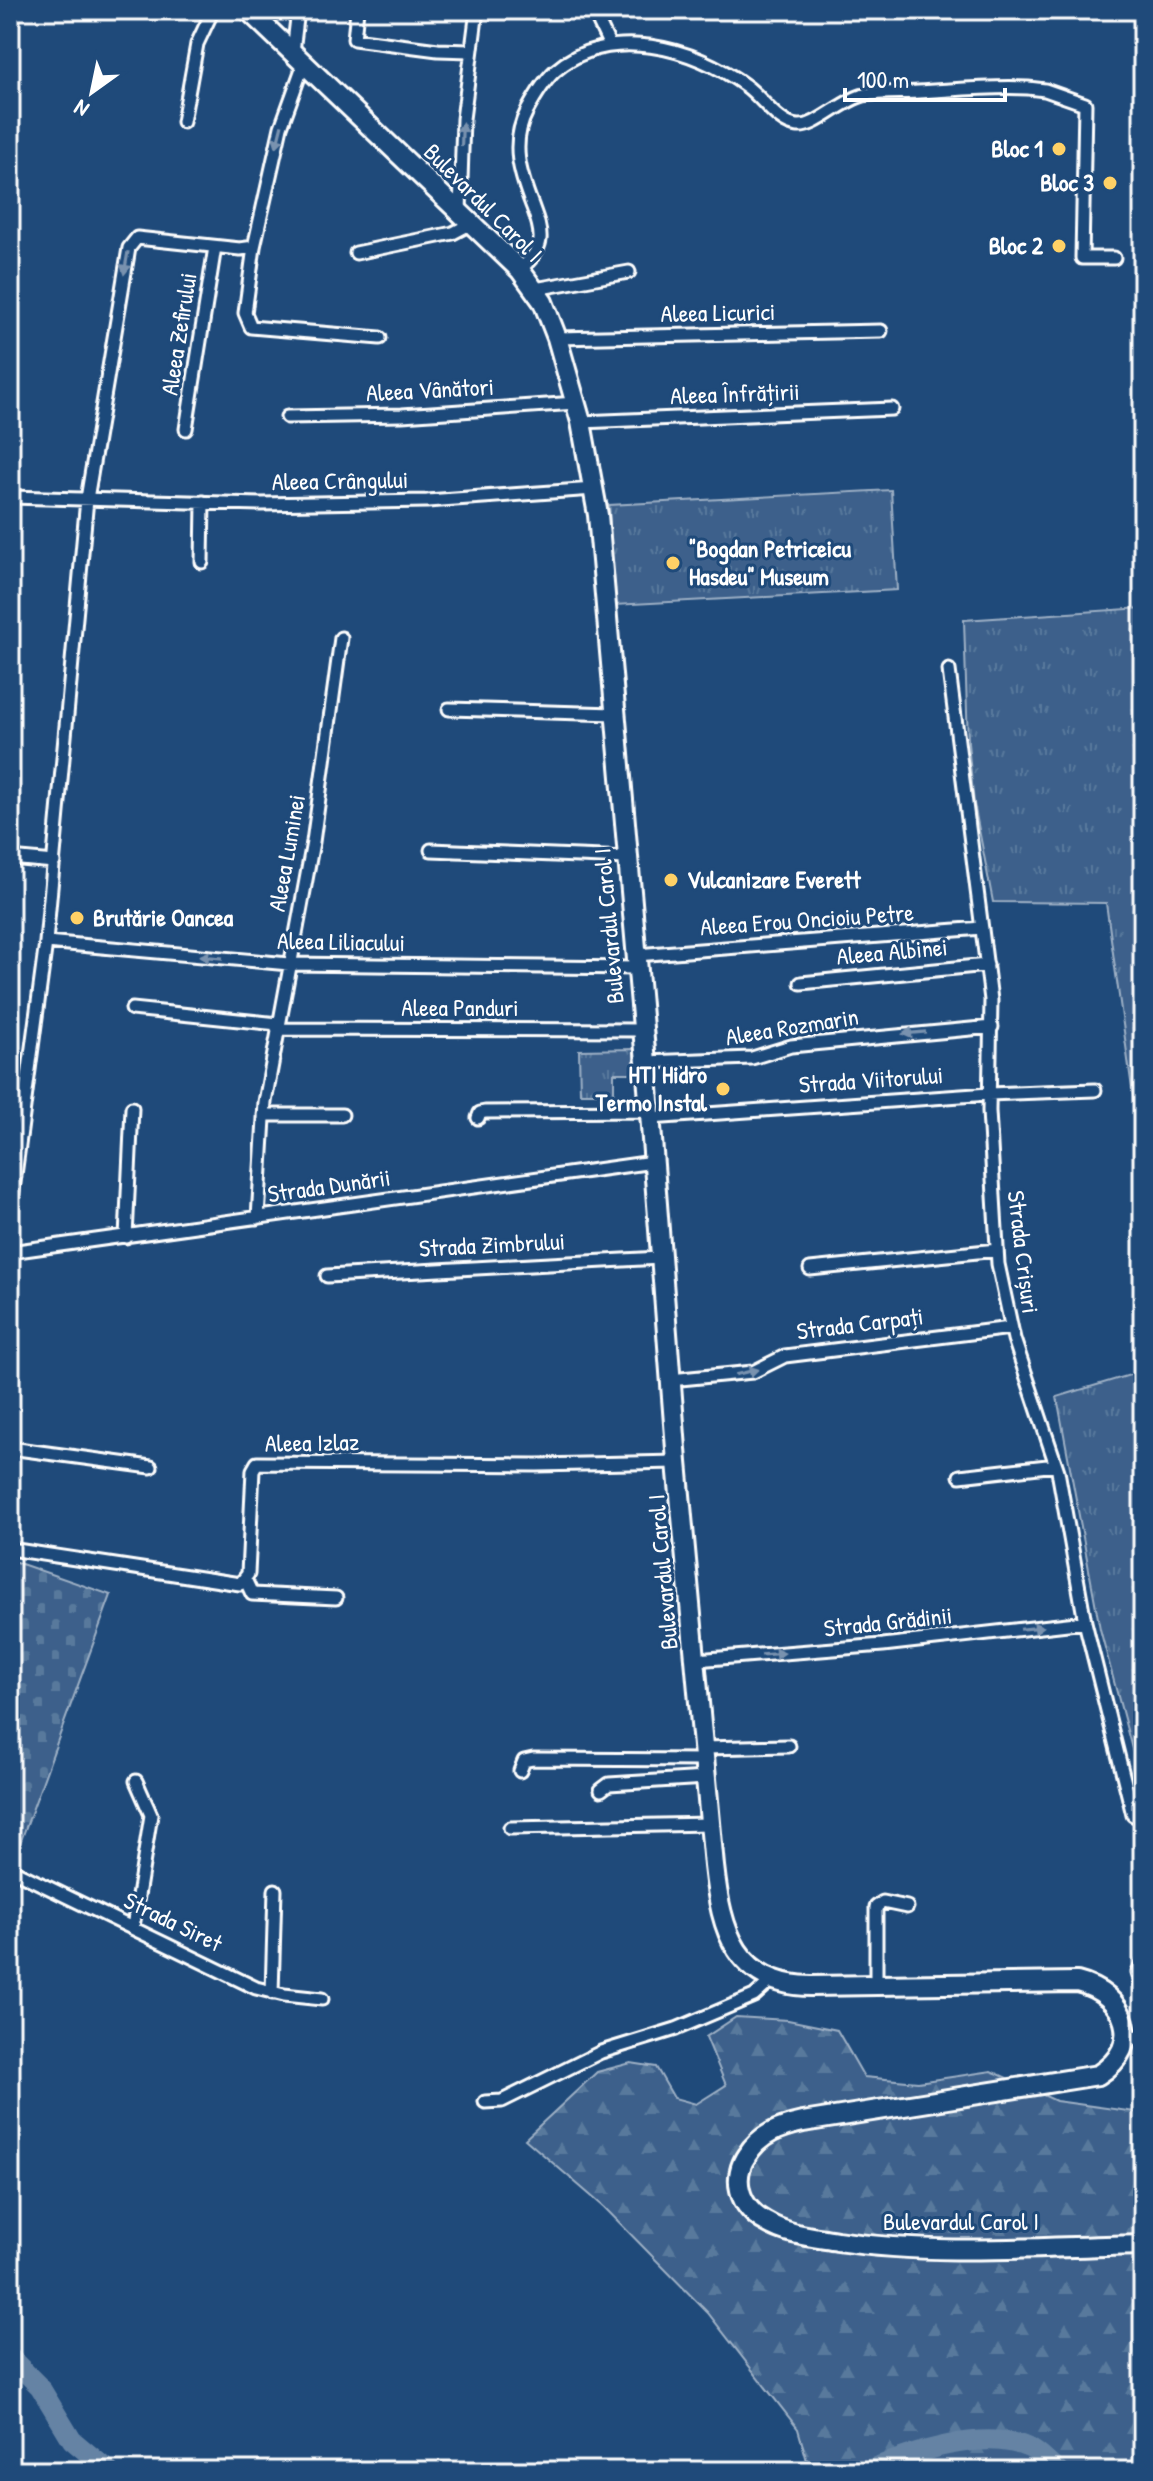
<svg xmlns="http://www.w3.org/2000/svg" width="1153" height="2481" viewBox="0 0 1153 2481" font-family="'Patrick Hand',sans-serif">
	<defs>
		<pattern id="grass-tufts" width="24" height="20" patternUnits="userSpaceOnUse" patternTransform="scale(2)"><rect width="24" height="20" fill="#3c618b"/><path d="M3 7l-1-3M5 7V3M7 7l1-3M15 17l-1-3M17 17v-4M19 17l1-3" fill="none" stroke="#59799c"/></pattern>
		<pattern id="forest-firs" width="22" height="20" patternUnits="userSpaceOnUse" patternTransform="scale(2)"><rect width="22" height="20" fill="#3c618b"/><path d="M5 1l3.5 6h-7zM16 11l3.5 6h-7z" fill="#59799c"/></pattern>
		<pattern id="cemetery-stones" width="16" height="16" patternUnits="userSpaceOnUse" patternTransform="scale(2)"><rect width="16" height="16" fill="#3c618b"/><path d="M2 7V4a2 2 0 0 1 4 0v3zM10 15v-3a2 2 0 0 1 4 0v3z" fill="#59799c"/></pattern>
	</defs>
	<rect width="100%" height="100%" fill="#1f4a7a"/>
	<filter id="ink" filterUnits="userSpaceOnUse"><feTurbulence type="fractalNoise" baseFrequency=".0125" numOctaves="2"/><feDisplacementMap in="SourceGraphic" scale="16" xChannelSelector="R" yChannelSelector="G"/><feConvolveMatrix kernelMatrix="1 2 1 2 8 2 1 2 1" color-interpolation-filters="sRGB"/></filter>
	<g filter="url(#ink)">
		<!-- grass -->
		<path fill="url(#grass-tufts)" stroke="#9eb0c5" stroke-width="2" d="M891 490 897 590 614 605 609 505Z
			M1143 608V1167L1106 903 993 902 974 804 968 743 964 620Z
			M634 1049V1073H614V1093H580L579 1050Z
			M1143 1371V1790L1100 1629 1057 1397Z"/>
		<!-- forest -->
		<path fill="url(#forest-firs)" stroke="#9eb0c5" stroke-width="2" d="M736 2017 788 2020 837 2030 864 2077 918 2082 992 2071 1056 2101 1143 2113V2471H810L798 2429 708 2313 604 2207 525 2139 597 2072 631 2063 656 2067 674 2098 696 2104 726 2085 706 2037Z"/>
		<!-- cemetery -->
		<path fill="url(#cemetery-stones)" stroke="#9eb0c5" stroke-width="2" d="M10 1560 111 1595 15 1857 10 1855Z"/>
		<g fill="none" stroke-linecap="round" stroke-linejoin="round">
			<!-- river -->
			<path stroke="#6583a4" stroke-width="20" d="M10 2357 40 2387 72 2440 109 2471
				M865 2471C909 2454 984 2427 1029 2448 1039 2452 1049 2464 1058 2471"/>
			<defs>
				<path id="minor" d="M357 10 354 39 438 50 470 51
					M593 10 609 44
					M293 52 298 10
					M183 122 197 44 213 10
					M10 179 14 161
					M460 212 463 119 477 10
					M254 247 245 313 251 327 380 338
					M356 253 453 233 472 223
					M520 270C528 262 538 253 540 240 541 228 536 216 532 205 520 174 510 143 527 111 534 98 543 82 555 71 608 24 694 47 746 86 762 97 778 125 798 126 816 128 842 100 864 95 881 92 900 93 918 92 955 90 991 86 1028 88L1045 90 1085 104 1082 258H1114
					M535 289 629 272
					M557 338 881 331
					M287 417 402 415 576 403
					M581 422 892 409
					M186 429 215 247
					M10 497 260 504 427 501 594 489
					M202 562 203 502
					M949 670 991 1000 989 1111 998 1264 1014 1339 1058 1471 1085 1622 1133 1815 1143 1818
					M449 709 615 714
					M431 850 627 858
					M10 858 54 862
					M46 942 289 964 637 968
					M636 955 982 928
					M801 983 987 965
					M132 1009 278 1024
					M277 1029 643 1030
					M646 1062 752 1058 791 1046 992 1027
					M264 1115H342
					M478 1118 480 1113 485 1112 650 1111
					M650 1118 989 1094 1095 1090
					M10 1213 46 942 87 499 129 248 137 238 240 249 254 247 281 127 304 63
					M258 1218 265 1102 313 842 341 638
					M126 1237 132 1108
					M10 1252 653 1162
					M810 1269 997 1250
					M327 1276 660 1258
					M670 1380 753 1372 785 1356 1011 1328
					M10 1448 151 1467
					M960 1476 1056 1465
					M10 1549 240 1584 248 1574 253 1470 257 1463 537 1465 677 1462
					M245 1579 252 1594 336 1598
					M696 1660 883 1645 1085 1622
					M704 1748 789 1746
					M520 1771 524 1761 533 1759 705 1760
					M601 1790 609 1784 706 1778
					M510 1828 710 1824
					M10 1869 256 1988 284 1995 322 1999
					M133 1927 151 1815 136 1781
					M1143 1963 1138 1972 1143 1988
					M876 1985V1907L883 1902 907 1907
					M272 1993 275 1890
					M1123 2044 1143 2034
					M485 2102 502 2101 601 2052 676 2029 754 1996 772 1980"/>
				<path id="primary" d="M248 10 520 270 543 302 557 338 581 422 598 515 646 1062 677 1462 714 1866C721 1931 736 1985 811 1986L1077 1982C1126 1994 1146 2045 1098 2075L803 2122C780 2127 760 2134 747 2155 740 2165 737 2178 740 2190 743 2204 754 2216 766 2222 787 2235 814 2237 837 2241 938 2256 1041 2247 1143 2245"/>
			</defs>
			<!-- minor casing -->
			<use href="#minor" stroke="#fff" stroke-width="17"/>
			<!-- primary casing -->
			<use href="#primary" stroke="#fff" stroke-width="24"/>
			<!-- minor -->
			<use href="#minor" stroke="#1f4a7a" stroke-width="11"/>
			<!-- primary -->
			<use href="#primary" stroke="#1f4a7a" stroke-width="18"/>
		</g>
		<!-- one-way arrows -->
		<defs><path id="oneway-solid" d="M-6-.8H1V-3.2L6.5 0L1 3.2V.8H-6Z" transform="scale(2)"/></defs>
		<g fill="#7992af">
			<use href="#oneway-solid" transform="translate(462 134) rotate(-88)"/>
			<use href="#oneway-solid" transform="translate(279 136) rotate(104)"/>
			<use href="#oneway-solid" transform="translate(126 263) rotate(100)"/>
			<use href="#oneway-solid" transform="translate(211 957) rotate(-175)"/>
			<use href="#oneway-solid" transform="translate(914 1033) rotate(175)"/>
			<use href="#oneway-solid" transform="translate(747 1372) rotate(-13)"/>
			<use href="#oneway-solid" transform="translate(1032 1628) rotate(-6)"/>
			<use href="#oneway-solid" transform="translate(773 1654) rotate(-4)"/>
		</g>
	</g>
	<!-- markers -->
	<g fill="#ffd166" stroke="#1f4a7a" stroke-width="3">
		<circle cx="1059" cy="149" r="8"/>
		<circle cx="1110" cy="183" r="8"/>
		<circle cx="1059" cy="246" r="8"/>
		<circle cx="673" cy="563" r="8"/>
		<circle cx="671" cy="880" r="8"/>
		<circle cx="77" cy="918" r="8"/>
		<circle cx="723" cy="1089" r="8"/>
	</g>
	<g text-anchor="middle" stroke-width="6" stroke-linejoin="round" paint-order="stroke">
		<!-- poi labels -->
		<g font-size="24" font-weight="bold" fill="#fff" stroke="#1f4a7a" text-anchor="end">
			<text x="1043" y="157">Bloc 1</text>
			<text x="1094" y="191">Bloc 3</text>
			<text x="1043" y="254">Bloc 2</text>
			<text x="689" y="557" text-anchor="start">"Bogdan Petriceicu<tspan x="689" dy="28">Hasdeu" Museum</tspan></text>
			<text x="687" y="888" text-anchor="start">Vulcanizare Everett</text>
			<text x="93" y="926" text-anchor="start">Brutărie Oancea</text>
			<text x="707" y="1083">HTI Hidro<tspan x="707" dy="28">Termo Instal</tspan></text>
		</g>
		<!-- street labels -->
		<g font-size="24" fill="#fff" stroke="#1f4a7a">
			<text transform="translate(483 203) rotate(45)" y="8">Bulevardul Carol I</text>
			<text transform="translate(718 313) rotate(-1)" y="8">Aleea Licurici</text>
			<text transform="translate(179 334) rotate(-81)" y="8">Aleea Zefirului</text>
			<text transform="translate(430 390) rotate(-3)" y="8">Aleea Vânători</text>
			<text transform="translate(735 394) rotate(-2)" y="8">Aleea Înfrățirii</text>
			<text transform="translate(340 481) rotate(-1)" y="8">Aleea Crângului</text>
			<text transform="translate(287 853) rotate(-80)" y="8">Aleea Luminei</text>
			<text transform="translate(807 920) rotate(-4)" y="8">Aleea Erou Oncioiu Petre</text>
			<text transform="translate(609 926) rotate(-95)" y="8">Bulevardul Carol I</text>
			<text transform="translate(341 942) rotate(1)" y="8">Aleea Liliacului</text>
			<text transform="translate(892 952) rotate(-5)" y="8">Aleea Albinei</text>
			<text x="460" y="1016">Aleea Panduri</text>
			<text transform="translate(792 1027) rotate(-9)" y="8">Aleea Rozmarin</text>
			<text transform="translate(871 1080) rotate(-4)" y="8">Strada Viitorului</text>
			<text transform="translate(329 1186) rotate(-8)" y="8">Strada Dunării</text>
			<text transform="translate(492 1245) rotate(-3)" y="8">Strada Zimbrului</text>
			<text transform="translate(1023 1252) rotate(83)" y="8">Strada Crișuri</text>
			<text transform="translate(860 1324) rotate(-7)" y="8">Strada Carpați</text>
			<text transform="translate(312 1443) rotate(-1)" y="8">Aleea Izlaz</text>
			<text transform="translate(663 1572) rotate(-95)" y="8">Bulevardul Carol I</text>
			<text transform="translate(888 1622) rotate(-6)" y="8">Strada Grădinii</text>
			<text transform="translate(173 1922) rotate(26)" y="8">Strada Siret</text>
			<text x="961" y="2230">Bulevardul Carol I</text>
		</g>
	</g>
	<!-- margin -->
	<rect width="1153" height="2481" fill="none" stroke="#1f4a7a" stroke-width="40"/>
	<rect x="20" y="20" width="1113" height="2441" fill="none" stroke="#fff" stroke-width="3" filter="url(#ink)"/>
	<!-- north arrow -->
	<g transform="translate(92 92) rotate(213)" stroke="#1f4a7a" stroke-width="6" paint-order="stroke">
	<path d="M0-6L14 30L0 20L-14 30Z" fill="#ffffff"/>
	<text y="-12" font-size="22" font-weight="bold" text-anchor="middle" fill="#ffffff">N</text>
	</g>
	<!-- scale -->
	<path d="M845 88v12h160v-12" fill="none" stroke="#ffffff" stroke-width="4"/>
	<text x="857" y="88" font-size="24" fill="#ffffff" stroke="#1f4a7a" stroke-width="6" paint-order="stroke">100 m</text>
</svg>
